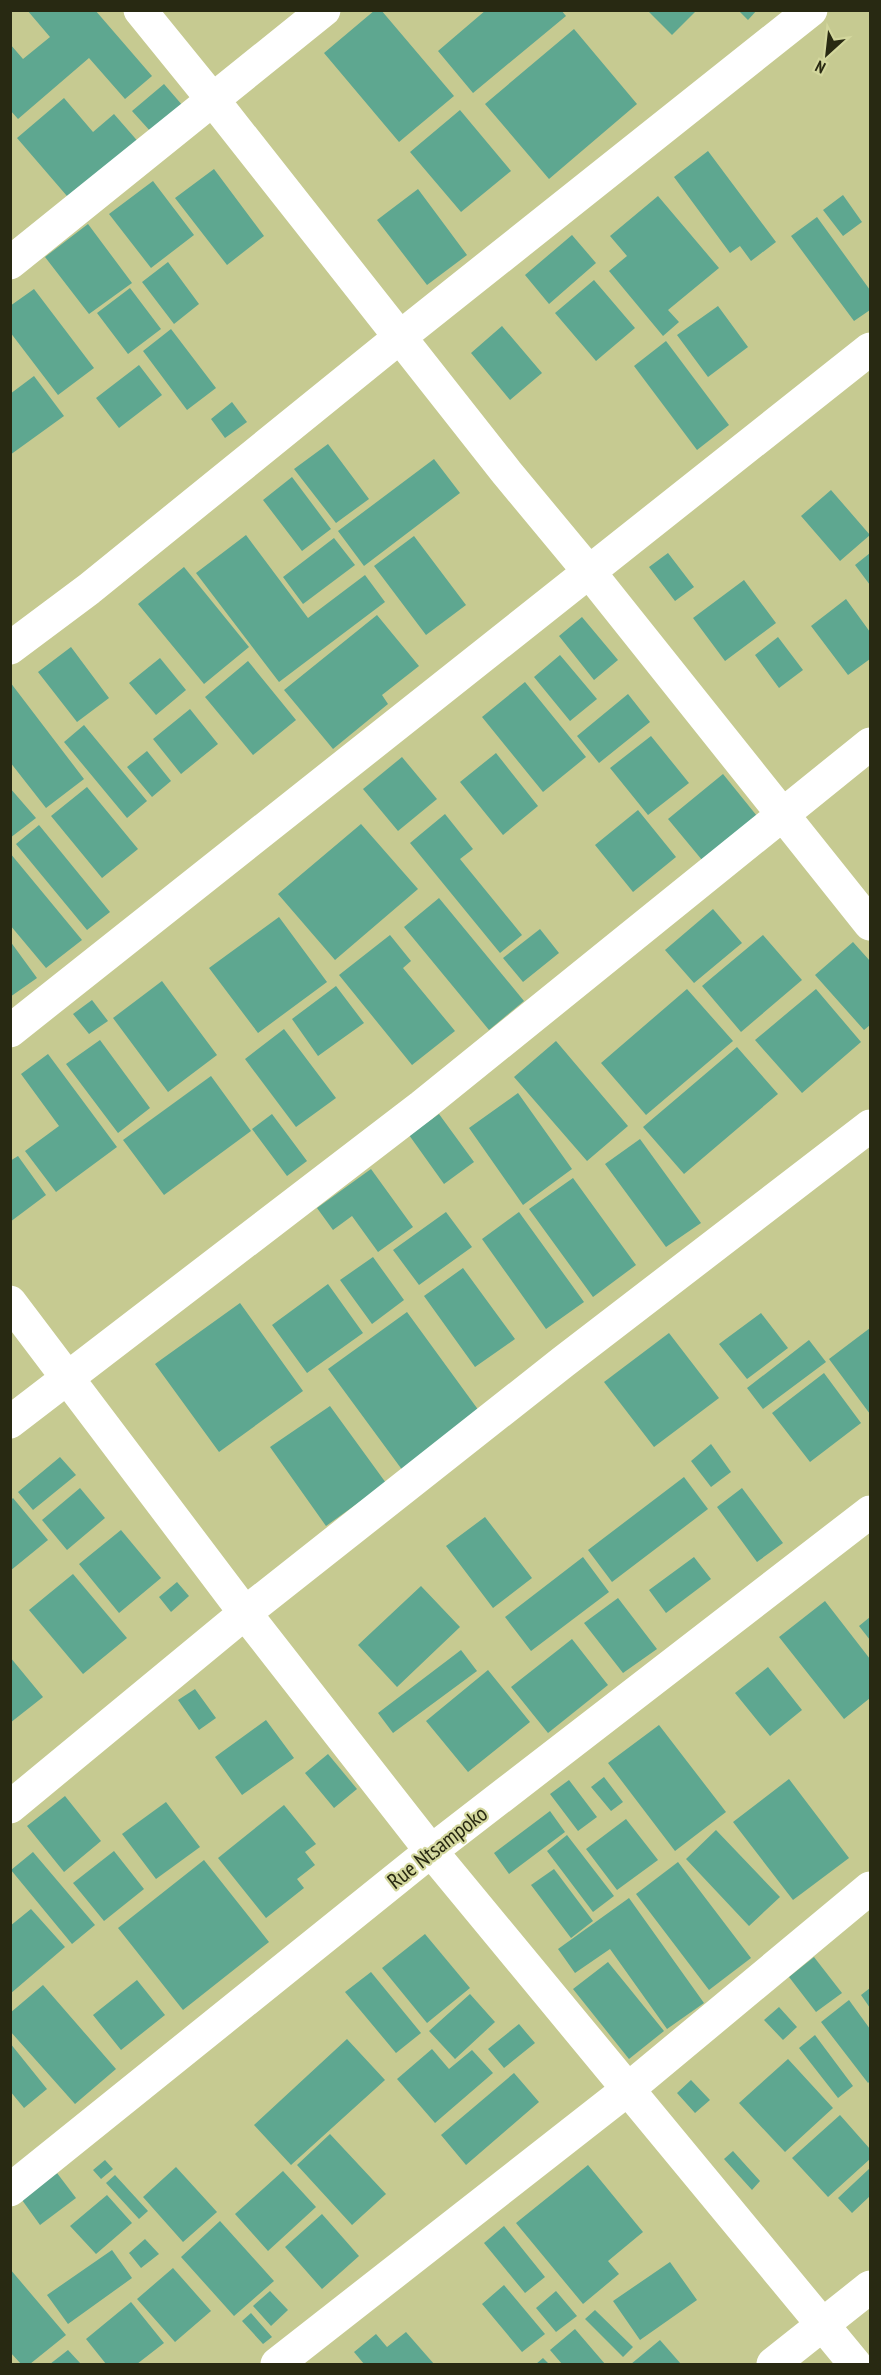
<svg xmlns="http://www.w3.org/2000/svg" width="881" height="2375" viewBox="0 0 881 2375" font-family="'PT Sans Narrow',sans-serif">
	<rect width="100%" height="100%" fill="#c6ca91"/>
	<!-- building -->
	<path fill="#5ea790" d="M27 10H95L152 76 125 99 89 58 18 119 10 110V44L23 59 50 37Z
		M375 10H381L454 96 399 142 324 53Z
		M486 10H561L566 16 473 93 438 51Z
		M647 10H697L672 35Z
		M738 10H757L748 20Z
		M574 29 637 104 549 179 485 104Z
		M164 84 183 106 151 132 132 111Z
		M64 98 93 132 114 114 141 145 73 203 17 138Z
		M460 110 511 171 461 212 410 152Z
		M708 151 776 242 751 261 740 246 730 253 674 177Z
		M214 169 264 236 227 265 175 198Z
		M153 181 194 235 151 268 109 214Z
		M418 189 467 255 427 285 377 220Z
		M843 195 862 222 843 236 823 210Z
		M658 196 719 268 668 310 679 322 663 336 609 271 627 256 610 236Z
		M817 217 870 290V310L854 321 791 236Z
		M88 224 132 283 89 314 45 257Z
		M572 235 596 263 549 304 525 275Z
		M168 262 199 304 174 324 142 282Z
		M594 280 635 328 596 361 555 313Z
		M130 288 161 329 128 354 97 313Z
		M34 289 94 368 58 395 10 332V306Z
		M718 306 748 347 708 377 677 335Z
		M502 326 542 373 510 400 471 353Z
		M171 329 216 388 187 410 143 351Z
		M666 341 729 425 697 450 634 366Z
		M139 365 162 395 119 428 96 398Z
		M34 376 64 416 10 455V394Z
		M232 402 247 422 225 438 211 419Z
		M328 444 369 499 336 523 294 469Z
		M434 459 460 493 364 566 338 531Z
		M292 477 331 529 302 551 263 500Z
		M831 490 870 535 840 561 801 516Z
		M246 535 308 618 365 575 385 602 279 682 196 573Z
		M414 536 466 605 426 635 374 566Z
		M334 538 355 565 303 604 283 577Z
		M668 553 694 587 675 601 649 567Z
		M870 553V585L855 565Z
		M184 567 249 647 204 684 138 604Z
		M744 580 776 623 725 661 693 618Z
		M846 599 870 632V659L848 675 811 626Z
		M377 615 419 666 382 695 388 704 333 749 284 690Z
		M582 617 618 660 594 680 559 636Z
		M778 637 803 670 779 688 755 655Z
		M71 647 109 698 77 722 38 672Z
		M560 655 597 699 570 721 534 677Z
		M160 658 186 690 156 715 129 683Z
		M248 661 296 720 253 755 205 697Z
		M10 682 84 779 46 808 10 762Z
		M525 682 586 757 543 792 482 717Z
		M628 694 650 722 599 763 577 736Z
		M190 709 218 744 181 774 153 739Z
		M84 725 147 801 127 818 64 742Z
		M651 736 689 783 648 815 610 768Z
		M147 751 171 781 152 797 127 767Z
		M496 753 538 806 503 835 460 782Z
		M402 757 437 799 398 831 363 789Z
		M723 774 757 816 702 860 668 819Z
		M87 787 138 849 102 878 51 816Z
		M10 788 36 818 10 838Z
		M638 810 676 857 633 892 595 845Z
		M445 814 473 849 460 859 522 935 500 953 410 843Z
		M361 824 418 889 335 960 278 894Z
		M39 825 110 912 87 930 16 844Z
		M10 853 82 940 46 968 10 925Z
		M439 898 524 1001 489 1030 404 927Z
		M713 909 742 943 694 983 665 950Z
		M279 917 327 982 258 1033 209 968Z
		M540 929 559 953 523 982 503 958Z
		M390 935 411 961 403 968 455 1031 412 1065 339 975Z
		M763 935 802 980 741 1032 702 986Z
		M10 941 37 978 10 997Z
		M853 942 870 961V1025L864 1030 815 975Z
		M162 981 217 1055 168 1092 113 1018Z
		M336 986 364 1023 318 1056 292 1019Z
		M687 989 733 1041 646 1115 601 1063Z
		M816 989 861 1042 802 1093 755 1040Z
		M92 1000 108 1021 89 1034 73 1014Z
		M284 1029 336 1098 296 1127 245 1059Z
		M100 1040 150 1108 118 1133 66 1064Z
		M556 1041 628 1126 587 1161 514 1077Z
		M737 1047 778 1094 684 1174 643 1127Z
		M48 1054 117 1147 56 1192 25 1151 59 1126 21 1074Z
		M211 1076 251 1131 164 1195 123 1140Z
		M518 1093 572 1169 523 1205 469 1128Z
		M272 1114 307 1161 287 1176 252 1129Z
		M439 1114 474 1162 444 1184 409 1135Z
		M640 1139 701 1223 666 1247 605 1164Z
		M18 1156 46 1195 10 1222V1161Z
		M371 1169 413 1227 378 1252 352 1216 333 1230 317 1208Z
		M573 1178 636 1265 593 1297 529 1209Z
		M446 1212 472 1247 419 1285 393 1250Z
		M519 1212 584 1302 546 1329 482 1239Z
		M373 1257 404 1300 372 1324 340 1280Z
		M463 1268 515 1339 475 1367 424 1296Z
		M328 1284 363 1333 307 1373 272 1325Z
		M240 1303 303 1391 219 1452 155 1364Z
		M407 1312 482 1415 403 1471 328 1369Z
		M761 1313 788 1348 747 1379 719 1344Z
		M870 1328V1414L829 1359Z
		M669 1333 719 1398 654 1447 604 1382Z
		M809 1340 826 1362 763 1409 747 1388Z
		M824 1373 861 1423 810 1462 772 1413Z
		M330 1406 386 1483 326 1526 270 1447Z
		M711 1444 731 1472 711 1487 691 1461Z
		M60 1457 76 1475 33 1510 18 1492Z
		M684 1477 708 1509 612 1582 588 1550Z
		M80 1488 105 1518 67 1550 42 1520Z
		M742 1488 783 1543 757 1562 717 1507Z
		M13 1498 48 1540 10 1571V1501Z
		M485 1517 532 1578 493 1608 446 1546Z
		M121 1530 161 1578 119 1613 79 1564Z
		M583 1557 609 1592 531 1651 505 1617Z
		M694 1557 711 1579 666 1613 649 1590Z
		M73 1574 127 1638 83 1674 29 1610Z
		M177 1582 189 1596 171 1612 159 1597Z
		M421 1586 460 1627 397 1687 358 1645Z
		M618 1598 657 1649 623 1673 584 1623Z
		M825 1601 870 1659V1698L844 1719 779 1637Z
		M870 1617V1640L859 1626Z
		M572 1639 608 1685 548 1733 511 1687Z
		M461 1650 477 1671 393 1733 378 1713Z
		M10 1657 43 1697 10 1723Z
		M768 1667 802 1710 770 1736 735 1693Z
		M488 1670 530 1722 468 1772 426 1721Z
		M195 1689 216 1718 199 1730 178 1700Z
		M266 1720 294 1758 242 1795 215 1757Z
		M659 1725 726 1812 675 1851 608 1763Z
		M328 1754 357 1789 334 1808 305 1773Z
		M604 1777 623 1802 611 1811 591 1787Z
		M789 1779 849 1858 793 1900 733 1822Z
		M569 1780 597 1817 578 1831 550 1794Z
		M65 1796 101 1841 64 1872 27 1826Z
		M166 1802 200 1847 156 1879 122 1834Z
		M284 1805 316 1844 305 1852 315 1865 297 1879 304 1888 266 1918 218 1858Z
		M550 1811 565 1832 509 1874 494 1853Z
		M626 1819 658 1860 617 1890 586 1849Z
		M716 1830 780 1897 749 1926 686 1859Z
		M567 1835 614 1896 593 1912 547 1851Z
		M114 1851 144 1889 104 1921 73 1883Z
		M33 1852 95 1925 72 1944 11 1870Z
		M204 1860 269 1942 183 2010 118 1928Z
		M678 1862 751 1958 709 1990 636 1894Z
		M554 1869 593 1921 571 1938 531 1885Z
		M629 1898 704 2003 667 2029 610 1949 575 1973 558 1949Z
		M31 1909 65 1947 10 1994V1926Z
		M425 1934 470 1988 427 2023 382 1968Z
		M814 1957 842 1993 816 2012 789 1977Z
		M608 1962 664 2031 629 2059 573 1989Z
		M371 1972 421 2033 396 2053 345 1992Z
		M137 1980 165 2015 121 2050 93 2015Z
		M43 1985 116 2069 75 2104 10 2031V2013Z
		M870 1988V2008L861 1995Z
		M470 1994 495 2022 455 2059 429 2031Z
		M849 2000 870 2029V2081L868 2083 821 2022Z
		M779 2007 797 2027 783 2040 764 2020Z
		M519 2024 535 2043 504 2068 488 2049Z
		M815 2035 853 2086 838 2098 799 2048Z
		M347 2039 385 2080 291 2165 254 2125Z
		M10 2043 47 2089 24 2108 10 2091Z
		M432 2049 449 2069 472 2050 493 2073 435 2123 397 2079Z
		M788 2059 833 2108 785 2152 739 2103Z
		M514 2073 539 2102 466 2165 441 2135Z
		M691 2080 710 2100 695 2113 677 2093Z
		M840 2115 870 2149V2159L828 2197 792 2158Z
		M330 2134 386 2194 352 2225 297 2165Z
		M733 2151 760 2181 752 2190 724 2159Z
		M105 2160 113 2169 101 2179 93 2170Z
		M588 2165 643 2232 608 2261 619 2274 583 2304 516 2223Z
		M176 2167 217 2212 183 2242 143 2197Z
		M870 2168V2196L852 2213 838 2198Z
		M283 2171 316 2207 268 2251 235 2214Z
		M57 2173 76 2198 40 2225 22 2200Z
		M115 2175 148 2211 139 2219 106 2183Z
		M107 2195 132 2223 96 2254 70 2226Z
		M322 2214 359 2256 322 2289 285 2247Z
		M220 2221 274 2281 234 2316 181 2257Z
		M504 2226 545 2277 525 2293 484 2243Z
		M145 2239 159 2254 141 2268 129 2253Z
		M112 2250 132 2278 68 2324 47 2295Z
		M670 2262 697 2300 640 2340 613 2301Z
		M173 2268 211 2311 175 2342 137 2299Z
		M10 2269 66 2335 30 2364H21L10 2352Z
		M504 2285 545 2334 522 2352 482 2304Z
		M270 2291 288 2310 271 2326 253 2306Z
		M556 2291 577 2316 556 2332 536 2308Z
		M131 2302 164 2343 137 2364H106L86 2339Z
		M595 2310 633 2347 623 2357 585 2319Z
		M251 2313 272 2337 263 2344 242 2321Z
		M575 2329 605 2364H562L550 2350Z
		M406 2332 434 2364H364L354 2352 376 2334 387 2347Z
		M660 2340 681 2364H631Z
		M68 2350 81 2364H50Z
		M543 2358 549 2364H536Z"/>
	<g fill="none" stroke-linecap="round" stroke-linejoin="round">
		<!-- street -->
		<path stroke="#fff" stroke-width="33" d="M140 10 213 100 507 473 590 573 870 924
			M10 263 324 10
			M10 648 89 589 400 337 811 10
			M10 1031 870 349
			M10 1302 245 1613 431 1851 855 2364
			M10 1422 422 1106 870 744
			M10 1807 245 1613 563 1362 870 1126
			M10 2190 431 1851 870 1512
			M277 2364 627 2090 870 1888
			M773 2364 870 2287"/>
	</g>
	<g text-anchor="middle" stroke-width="4.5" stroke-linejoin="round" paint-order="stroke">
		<!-- street labels -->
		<g font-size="22" fill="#282912" stroke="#d3d79d">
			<text transform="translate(437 1847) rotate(-38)" y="8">Rue Ntsampoko</text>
		</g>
	</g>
	<!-- border -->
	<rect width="881" height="2375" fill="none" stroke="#282912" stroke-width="24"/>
	<!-- north arrow -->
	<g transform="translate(827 54) rotate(207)" stroke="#d3d79d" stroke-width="4.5" paint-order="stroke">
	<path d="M0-4.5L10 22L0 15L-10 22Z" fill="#282912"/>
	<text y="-9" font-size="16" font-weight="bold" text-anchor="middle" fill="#282912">N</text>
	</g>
</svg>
